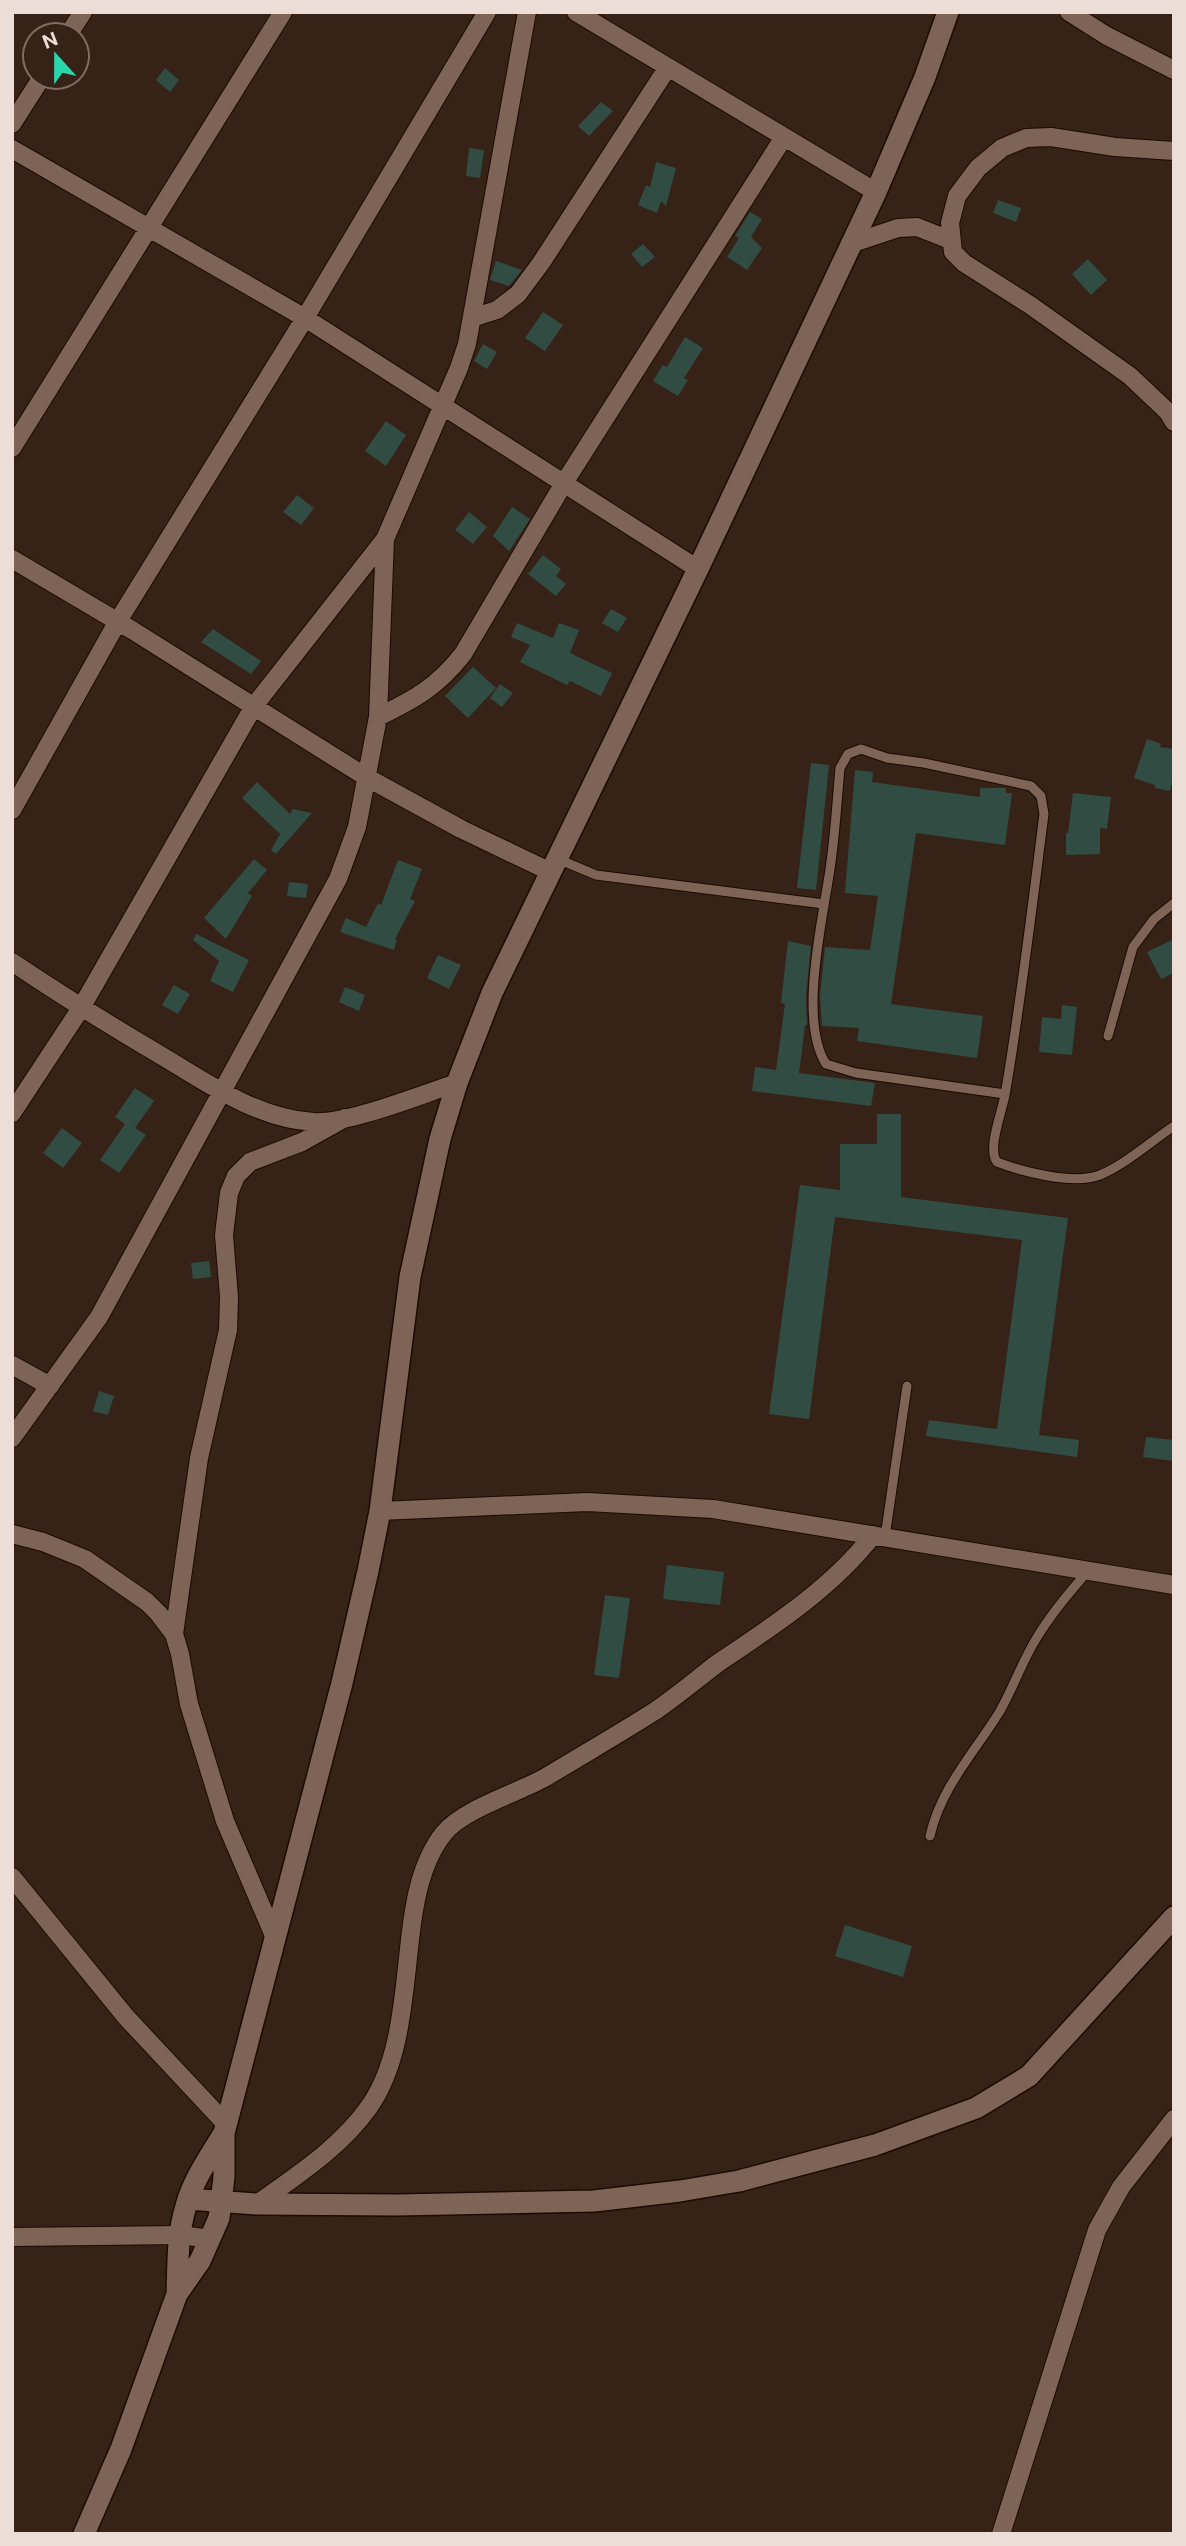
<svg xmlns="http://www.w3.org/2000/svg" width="1186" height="2546" viewBox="0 0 1186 2546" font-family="'Public Sans',sans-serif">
	<rect width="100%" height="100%" fill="#362217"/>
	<!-- building -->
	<path fill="#314d43" d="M165 68 179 80 170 92 156 80Z
		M601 102 613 111 589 136 578 126Z
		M469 148 484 150 480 178 466 176Z
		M656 162 676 168 666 206 661 201 657 213 638 205 646 185 650 187Z
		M998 200 1021 208 1016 222 993 213Z
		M750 212 762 219 751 237 762 248 747 270 727 257 739 238 735 236Z
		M643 244 655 257 642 267 631 254Z
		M1088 259 1107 280 1091 295 1072 274Z
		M496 261 522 270 509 286 490 280Z
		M543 312 563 325 545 351 525 338Z
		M685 337 703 348 684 378 688 380 678 396 653 381 663 365 667 367Z
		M483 344 497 352 487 369 474 361Z
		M386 421 406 435 386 466 365 451Z
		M297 495 314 508 301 525 283 512Z
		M512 507 530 519 509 551 493 536Z
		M469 512 487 527 473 544 455 530Z
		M543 555 561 569 556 576 566 584 556 596 528 574Z
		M611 609 627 618 618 632 602 623Z
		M517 623 553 638 559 623 579 630 570 653 612 673 601 696 570 681 567 685 520 662 530 645 511 637Z
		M213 629 261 661 251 674 201 642Z
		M473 667 496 688 468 718 445 696Z
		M500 684 513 693 502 707 490 698Z
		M1147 739 1161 744 1160 747 1174 749V772L1170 791 1155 788V785L1134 778Z
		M811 763 829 765 816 890 797 888Z
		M855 770 873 772 872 782 980 797V788H1006V793H1012L1005 845 916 833 891 1004 983 1016 977 1058 857 1041 859 1028 822 1026 820 996 825 947 870 950 878 896 845 893Z
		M257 782 290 814 293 809 312 813 276 854 271 850 280 834 242 798Z
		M1073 793 1111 797 1107 829 1100 828V854L1066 855V833H1068Z
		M254 859 267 870 248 893 252 896 226 939 204 918Z
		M398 860 422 869 410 899 415 901 395 939 397 940 394 950 340 932 346 918 366 927 378 903 381 905Z
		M289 882 308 884 306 898 287 896Z
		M196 934 249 960 233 992 210 981 219 961 193 940Z
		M1174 939V973L1161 979 1147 952Z
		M788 941 811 946 806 996 807 1025H805L799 1073 875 1083 871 1106 752 1091 755 1067 776 1070 785 1004 781 1003Z
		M438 955 461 965 449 989 427 978Z
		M174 985 190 994 178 1014 162 1005Z
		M345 987 365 995 359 1011 339 1002Z
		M1062 1005 1077 1007 1072 1055 1039 1052 1042 1017 1061 1019Z
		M135 1088 154 1101 135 1128 146 1135 119 1173 100 1160 125 1124 115 1117Z
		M877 1114H901V1197L1068 1218 1039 1435 1079 1440 1077 1457 926 1436 929 1420 997 1429 1022 1240 835 1217 809 1419 769 1414 800 1185 840 1190V1144H877Z
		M62 1128 82 1143 63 1168 43 1153Z
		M209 1261 211 1277 193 1279 191 1263Z
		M99 1391 114 1396 108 1415 93 1411Z
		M1146 1437 1174 1440V1461L1143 1457Z
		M667 1565 724 1572 720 1605 663 1599Z
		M605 1595 630 1598 619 1678 594 1675Z
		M845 1925 912 1946 903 1977 835 1956Z"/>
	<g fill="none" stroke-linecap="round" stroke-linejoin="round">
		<defs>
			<path id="lane" d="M558 859 596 875 824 904
				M1108 1036 1133 947 1154 919 1174 903
				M1005 1094 856 1073 826 1064C798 1020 823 919 830 869 835 836 837 801 840 768L848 754 861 749 887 758 924 763 1031 786 1041 796 1044 814C1032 908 1021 1002 1005 1095 1002 1112 987 1149 997 1162 1023 1172 1073 1185 1100 1175 1126 1164 1150 1142 1174 1126
				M885 1537 907 1386
				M930 1836C941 1787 975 1752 1000 1711 1013 1688 1022 1662 1036 1639 1051 1614 1069 1593 1088 1571"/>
			<path id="street" d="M576 12 876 192
				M1069 12 1107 36 1174 70
				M68 35 83 12
				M12 124 42 77
				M12 149 305 318 698 569
				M1174 151 1115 147 1051 137 1026 138 1002 148 978 168 957 196 950 223 953 252 964 263 1030 305 1130 376 1168 412 1174 422
				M850 244 898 228 917 227 950 240
				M472 318 497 310 518 294 541 263 668 67
				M12 448 283 12
				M12 559 132 630 366 777 461 829 551 872
				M378 717C415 699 437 687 463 654L564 483 784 137
				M12 810 118 621 305 318 487 12
				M12 962C61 995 111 1026 162 1056 207 1083 258 1119 313 1122 347 1125 422 1094 457 1083
				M12 1113 81 1008 254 706 385 539
				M12 1365 50 1386
				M12 1438 99 1317 338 879 357 827 378 717 385 539 459 368 467 344 527 12
				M380 1511 587 1502 713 1509 1174 1585
				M12 1534 43 1542 85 1559 147 1602 159 1614 174 1634 180 1654 189 1704 225 1821 275 1938
				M174 1634 199 1458 228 1330 229 1297 224 1235 229 1193 236 1176 250 1162 302 1142 345 1118
				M12 1877 126 2017 226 2124
				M257 2204C296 2176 341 2147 369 2107 400 2063 403 2000 409 1949 413 1910 419 1864 444 1833 463 1809 518 1793 546 1777 582 1755 619 1734 655 1711 677 1696 697 1679 718 1663 773 1626 832 1588 873 1535
				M12 2237 180 2235 211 2239
				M1001 2534 1097 2230 1121 2187 1174 2119"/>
			<path id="secondary" d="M188 2199 257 2204 397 2205 594 2201 680 2191 739 2181 875 2145 976 2108 1029 2076 1174 1917
				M177 2294C178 2265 177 2235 186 2206 193 2180 210 2156 224 2133L342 1683 368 1571 380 1511 410 1277 440 1139 457 1083 492 993 698 569 876 192 925 77 948 12
				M84 2534 121 2449 177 2294 200 2261 219 2218 224 2177V2135"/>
		</defs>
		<!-- lane casing -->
		<use href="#lane" stroke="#1d0a02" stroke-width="11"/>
		<!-- street casing -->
		<use href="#street" stroke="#1d0a02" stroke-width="20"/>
		<!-- secondary casing -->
		<use href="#secondary" stroke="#1d0a02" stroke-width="24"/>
		<!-- lane -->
		<use href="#lane" stroke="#7d6457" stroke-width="9"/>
		<!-- street -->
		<use href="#street" stroke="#7d6457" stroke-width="18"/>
		<!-- secondary -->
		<use href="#secondary" stroke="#7d6457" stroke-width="21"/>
	</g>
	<!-- border -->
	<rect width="1186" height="2546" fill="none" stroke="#ecded7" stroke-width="28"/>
	<!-- north arrow -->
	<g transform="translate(56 56) rotate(339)"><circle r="33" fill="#362217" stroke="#7f6d64" stroke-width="2"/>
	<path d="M0-5L12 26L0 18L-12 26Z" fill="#2bd5ac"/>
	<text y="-10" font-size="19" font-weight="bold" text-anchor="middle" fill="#ecded7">N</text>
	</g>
</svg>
